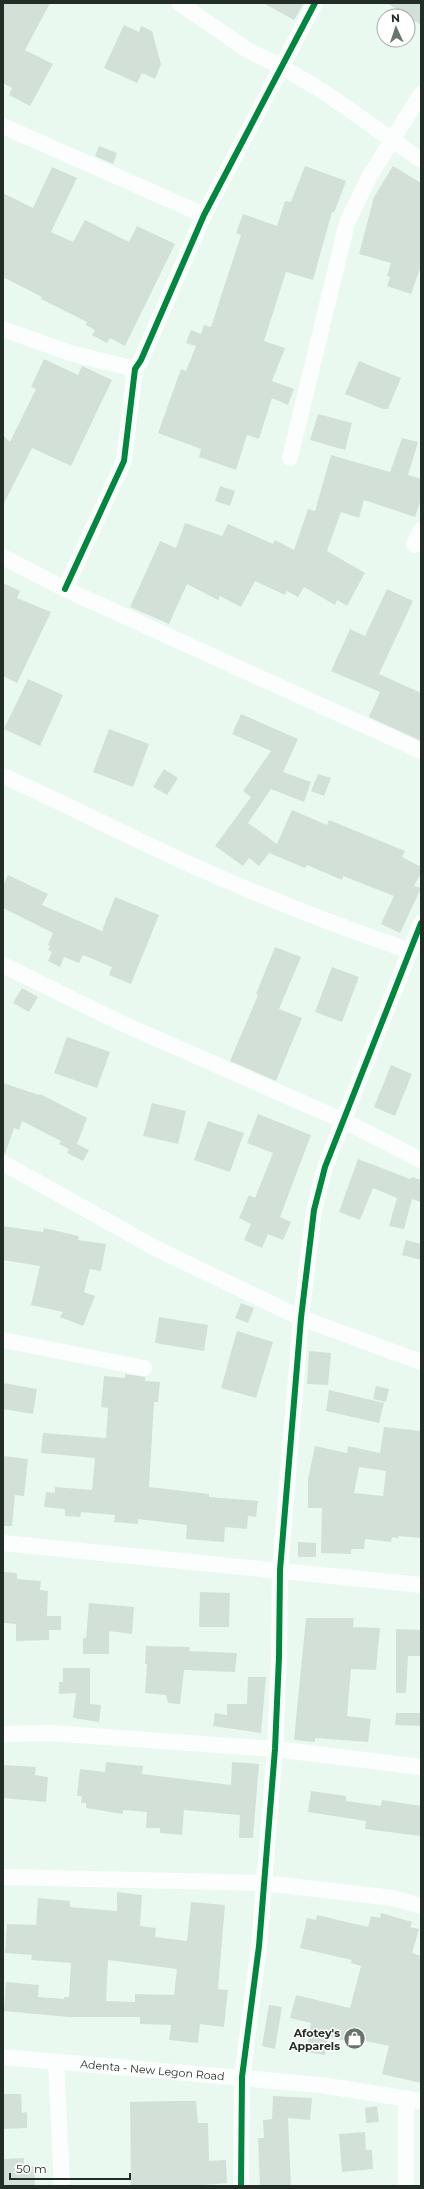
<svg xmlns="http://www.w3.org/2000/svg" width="424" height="2189" viewBox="0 0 424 2189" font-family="Montserrat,sans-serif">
	<rect width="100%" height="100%" fill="#eaf9ef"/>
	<!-- building -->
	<path fill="#d3e0d8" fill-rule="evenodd" d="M3 3H50L25 50 53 64 30 106 9 95 12 88 3 83Z
		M263 3H304L294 20Z
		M387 3H421V25L408 16Z
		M124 25 139 32 141 26 152 31 161 64 155 79 142 73 137 83 104 68Z
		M99 146 117 153 113 164 95 156Z
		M305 166 346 181 334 213 332 212 313 280 286 272 264 341 285 348 272 381 294 389 288 405 272 398 259 439 247 435 236 470 199 457 201 449 158 433 181 369 186 371 196 346 186 343 191 330 201 334 204 325 211 327 241 235 236 233 243 214 277 226 285 201 291 202Z
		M393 166 421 183V266L411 294 387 286 390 277 387 276 391 263 359 254 374 197Z
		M52 167 77 178 51 232 73 242 85 220 129 242 137 226 175 244 125 346 110 338 107 343 92 335 95 330 86 325 87 322 41 299 42 297 3 277V193L33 208Z
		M44 359 78 375 82 366 112 380 71 466 32 448 3 505V435L10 442 36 389 31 387Z
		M359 361 401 378 388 409H383L345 394Z
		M318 414 352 423 345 450 310 440Z
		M402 438 418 442 408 475 421 479V499L415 517 364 500 359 518 341 512 327 551 365 573 347 606 337 600 335 605 304 587 298 597 287 591 285 595 255 581 241 607 220 596 218 600 187 584 169 624 130 607 160 541 176 548 185 523 222 536 228 524 273 544 275 540 294 550 308 509 315 511 331 455 390 472Z
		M220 486 235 491 230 506 215 501Z
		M3 583 20 591 17 598 51 612 17 683 3 676Z
		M387 589 413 601 379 674 421 693V741L369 717 380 692 331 671 350 629 365 636Z
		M28 679 63 695 40 746 4 729Z
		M241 714 298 739 283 772 311 782 304 802 271 789 248 823 277 844 292 810 327 825 329 820 405 851 402 857 421 867V873L414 886 421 888 400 933 381 924 394 896 343 876 342 880 307 865 305 868 269 853 259 866 249 858 243 866 215 846 251 797 243 791 271 751 232 734Z
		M109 729 149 744 133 787 93 772Z
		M164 769 178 778 167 795 153 787Z
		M318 774 331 778 324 796 311 791Z
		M8 875 48 894 42 905 102 931 115 897 159 915 131 984 109 975 112 967 83 955 79 963 64 957 60 967 48 961 52 952 48 950 50 946 48 945 53 933 3 908V886Z
		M275 947 301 957 279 1009 302 1018 276 1081 230 1061 258 995 256 994Z
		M332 967 359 977 342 1022 315 1012Z
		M22 988 38 997 29 1012 13 1003Z
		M67 1037 110 1052 97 1088 54 1073Z
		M391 1065 412 1074 395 1116 374 1107Z
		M3 1083 39 1095 40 1094 87 1118 77 1144 89 1150 83 1161 67 1153 69 1149 59 1144 61 1141 22 1121 19 1130 14 1128 5 1154H3Z
		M152 1103 186 1111 178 1144 143 1136Z
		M258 1114 311 1135 280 1217 291 1222 283 1240 268 1234 262 1248 244 1240 251 1224 239 1218 249 1195 255 1198 273 1153 247 1143Z
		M208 1121 244 1133 230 1172 194 1160Z
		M358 1159 410 1179 412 1177 421 1180V1202L412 1199 404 1229 389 1226 397 1198 373 1188 360 1220 339 1212Z
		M3 1226 43 1232 44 1228 79 1236 78 1240 106 1244 101 1271 90 1269 84 1292 95 1296 83 1326 60 1317 63 1312 31 1305 40 1266 3 1260Z
		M406 1240 421 1244V1260L402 1255Z
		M241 1303 254 1308 248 1323 235 1318Z
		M159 1317 208 1325 204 1351 155 1343Z
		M237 1331 273 1342 256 1398 221 1388Z
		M309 1351 331 1353 328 1385 307 1384Z
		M125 1374 145 1377V1381L160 1382 158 1402H154L149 1487 209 1494V1497L258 1501 256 1517 248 1516 247 1529 225 1527 224 1542 186 1539 187 1525 138 1519V1524L114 1522 115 1515 81 1512 80 1517 65 1516V1509L44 1507 46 1492 55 1493V1487L92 1490 95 1458 41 1453 43 1433 106 1438 108 1408 101 1407 104 1376 125 1378Z
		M3 1383 37 1389 33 1414 3 1409Z
		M376 1386 389 1389 386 1402 373 1399Z
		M329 1390 384 1403 379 1423 326 1411Z
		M384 1427 421 1431V1538L399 1536 398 1538 392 1537 391 1542 365 1539 364 1549H351V1554L321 1553 322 1508H308V1479L315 1446 347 1453 348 1446 380 1453ZM359 1467 386 1471 383 1496 354 1493Z
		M3 1456 28 1459 24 1496 15 1495 12 1526H3Z
		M298 1542 316 1543V1557H298Z
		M3 1572 17 1573V1579L41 1581 40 1590 48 1591 47 1616H61V1630H49V1640L16 1641V1624L3 1623Z
		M200 1592 230 1593 229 1627H199Z
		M89 1603 134 1607 132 1634 109 1631V1654H83V1638H86Z
		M306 1618H354L353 1627 380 1628 376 1670 351 1669 347 1716 371 1719 368 1742 315 1738V1742L294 1740Z
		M396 1629 421 1630V1656H408L406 1693H396Z
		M146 1646 190 1647 189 1651 237 1653 235 1672 184 1670 180 1704 168 1703 166 1695 145 1693 147 1664H145Z
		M63 1668H90V1704L101 1705 99 1722 73 1718 76 1693 59 1694V1682H63Z
		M248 1677H266L261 1733 213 1726 215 1713 227 1715V1704H247Z
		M396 1713H421V1726L395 1725Z
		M106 1762 143 1766 142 1774 231 1785 232 1762 259 1764 253 1838H239L240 1815 184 1810 182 1835 160 1833V1828H146L147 1812 123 1810V1814L86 1808V1803H81L82 1796H77L80 1769 105 1772Z
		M3 1765 36 1767 35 1775 48 1777 46 1802 3 1798Z
		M311 1791 346 1796V1801L381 1806 382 1800 421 1806V1836L365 1829 366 1821 308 1812Z
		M117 1892 142 1895 140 1926 156 1928 155 1937 187 1941 191 1902 225 1905 218 1989 228 1990 224 2027 200 2024 198 2043 169 2040 171 2025 140 2024V2017H68L4 2011 6 1982 39 1985 38 1997 64 1999V1997H69L71 1963 31 1960 32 1955 5 1953 7 1924 36 1925 38 1898 70 1901V1907L117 1911ZM108 1960 177 1969 174 1995 135 1994V2002L106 2001Z
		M381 1913 412 1922 410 1927 419 1929 412 1953 421 1956V2083L382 2074 389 2046 357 2039 356 2043 328 2037 325 2055 306 2052 311 2023 290 2018 296 1995 350 2008 361 1966 351 1963 352 1960 300 1948 307 1918 316 1920 317 1915 368 1927 371 1916 380 1918Z
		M269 2005 282 2007 275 2049 262 2046Z
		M4 2094H21L22 2113 27 2112V2128L3 2129Z
		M273 2096 312 2098 310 2120 288 2118 291 2186H260L258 2138H264L263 2120 272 2119Z
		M172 2101H196L198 2123H208L209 2161 226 2160 227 2183 193 2186H131L130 2102Z
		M377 2106 379 2122 366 2123 365 2108Z
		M365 2132 366 2150H372L373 2169 342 2172 339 2134Z
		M24 2158V2166H34L35 2186H3V2159Z"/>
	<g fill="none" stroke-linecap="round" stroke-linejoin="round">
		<!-- minor -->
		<g stroke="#fcfefd" stroke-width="16">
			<path d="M179 3 249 51 282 67 324 92 421 160"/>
			<path d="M3 126 204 215"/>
			<path d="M3 329 70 353 135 369"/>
			<path d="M290 458 347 223 369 177 421 94"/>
			<path d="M414 545 421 530"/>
			<path d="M3 557 65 589 421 751"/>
			<path d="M65 589 124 461 135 369 141 360 204 215 315 3"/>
			<path d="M3 776C65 803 125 835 187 863 260 896 335 925 410 951"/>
			<path d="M3 965 121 1023 344 1121 421 1160"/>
			<path d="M3 1163 157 1249 301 1318 421 1362"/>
			<path d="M3 1340 144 1368"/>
			<path d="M3 1543 421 1585"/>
			<path d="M3 1734 50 1733 275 1749 421 1767"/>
			<path d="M3 1877 264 1883 393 1898 421 1906"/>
			<path id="s1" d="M3 2057 321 2085 421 2101"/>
			<path d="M56 2062 62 2186"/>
			<path d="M406 2098V2186"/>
			<path d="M241 2186 242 2077 259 1946 275 1749 279 1657 280 1570 301 1318 314 1210 325 1167 421 923"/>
		</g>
		<defs>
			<path id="cycleway" d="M65 589 124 461 135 369 141 360 204 215 315 3
				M241 2186 242 2077 259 1946 275 1749 279 1657 280 1570 301 1318 314 1210 325 1167 421 923"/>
		</defs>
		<!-- cycleway casing -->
		<use href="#cycleway" stroke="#fff" stroke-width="8"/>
		<!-- cycleway -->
		<use href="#cycleway" stroke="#00873e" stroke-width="6"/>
	</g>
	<!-- icons -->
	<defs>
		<symbol id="shop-disc" viewBox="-11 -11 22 22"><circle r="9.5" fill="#69746d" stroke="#fff"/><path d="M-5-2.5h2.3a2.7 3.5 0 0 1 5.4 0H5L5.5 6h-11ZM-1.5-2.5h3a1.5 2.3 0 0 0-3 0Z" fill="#fff"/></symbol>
	</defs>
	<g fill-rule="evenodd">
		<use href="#shop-disc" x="342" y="2026" width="25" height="25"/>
	</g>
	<g text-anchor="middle" stroke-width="3" stroke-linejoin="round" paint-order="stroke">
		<!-- poi labels -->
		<g font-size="11" font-weight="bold" fill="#232d27" stroke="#fff" text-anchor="end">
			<text x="340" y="2037">Afotey's<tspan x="340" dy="13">Apparels</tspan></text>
		</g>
		<!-- street labels -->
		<g font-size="11" fill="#232d27" stroke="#fff">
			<text dy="4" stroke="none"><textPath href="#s1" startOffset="150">Adenta - New Legon Road</textPath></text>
		</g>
	</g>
	<!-- border -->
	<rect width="424" height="2189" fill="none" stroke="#232d27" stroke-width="8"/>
	<!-- north arrow -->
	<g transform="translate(396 28) rotate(357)"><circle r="19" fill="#ffffff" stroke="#a7aba9"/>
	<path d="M0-3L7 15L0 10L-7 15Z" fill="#69746d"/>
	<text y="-6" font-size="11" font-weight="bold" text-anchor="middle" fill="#232d27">N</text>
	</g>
	<!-- scale -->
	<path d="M10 2173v6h120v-6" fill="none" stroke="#232d27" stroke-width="2"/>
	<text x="16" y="2173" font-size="12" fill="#232d27" stroke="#ffffff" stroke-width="3" paint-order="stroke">50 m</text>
</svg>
